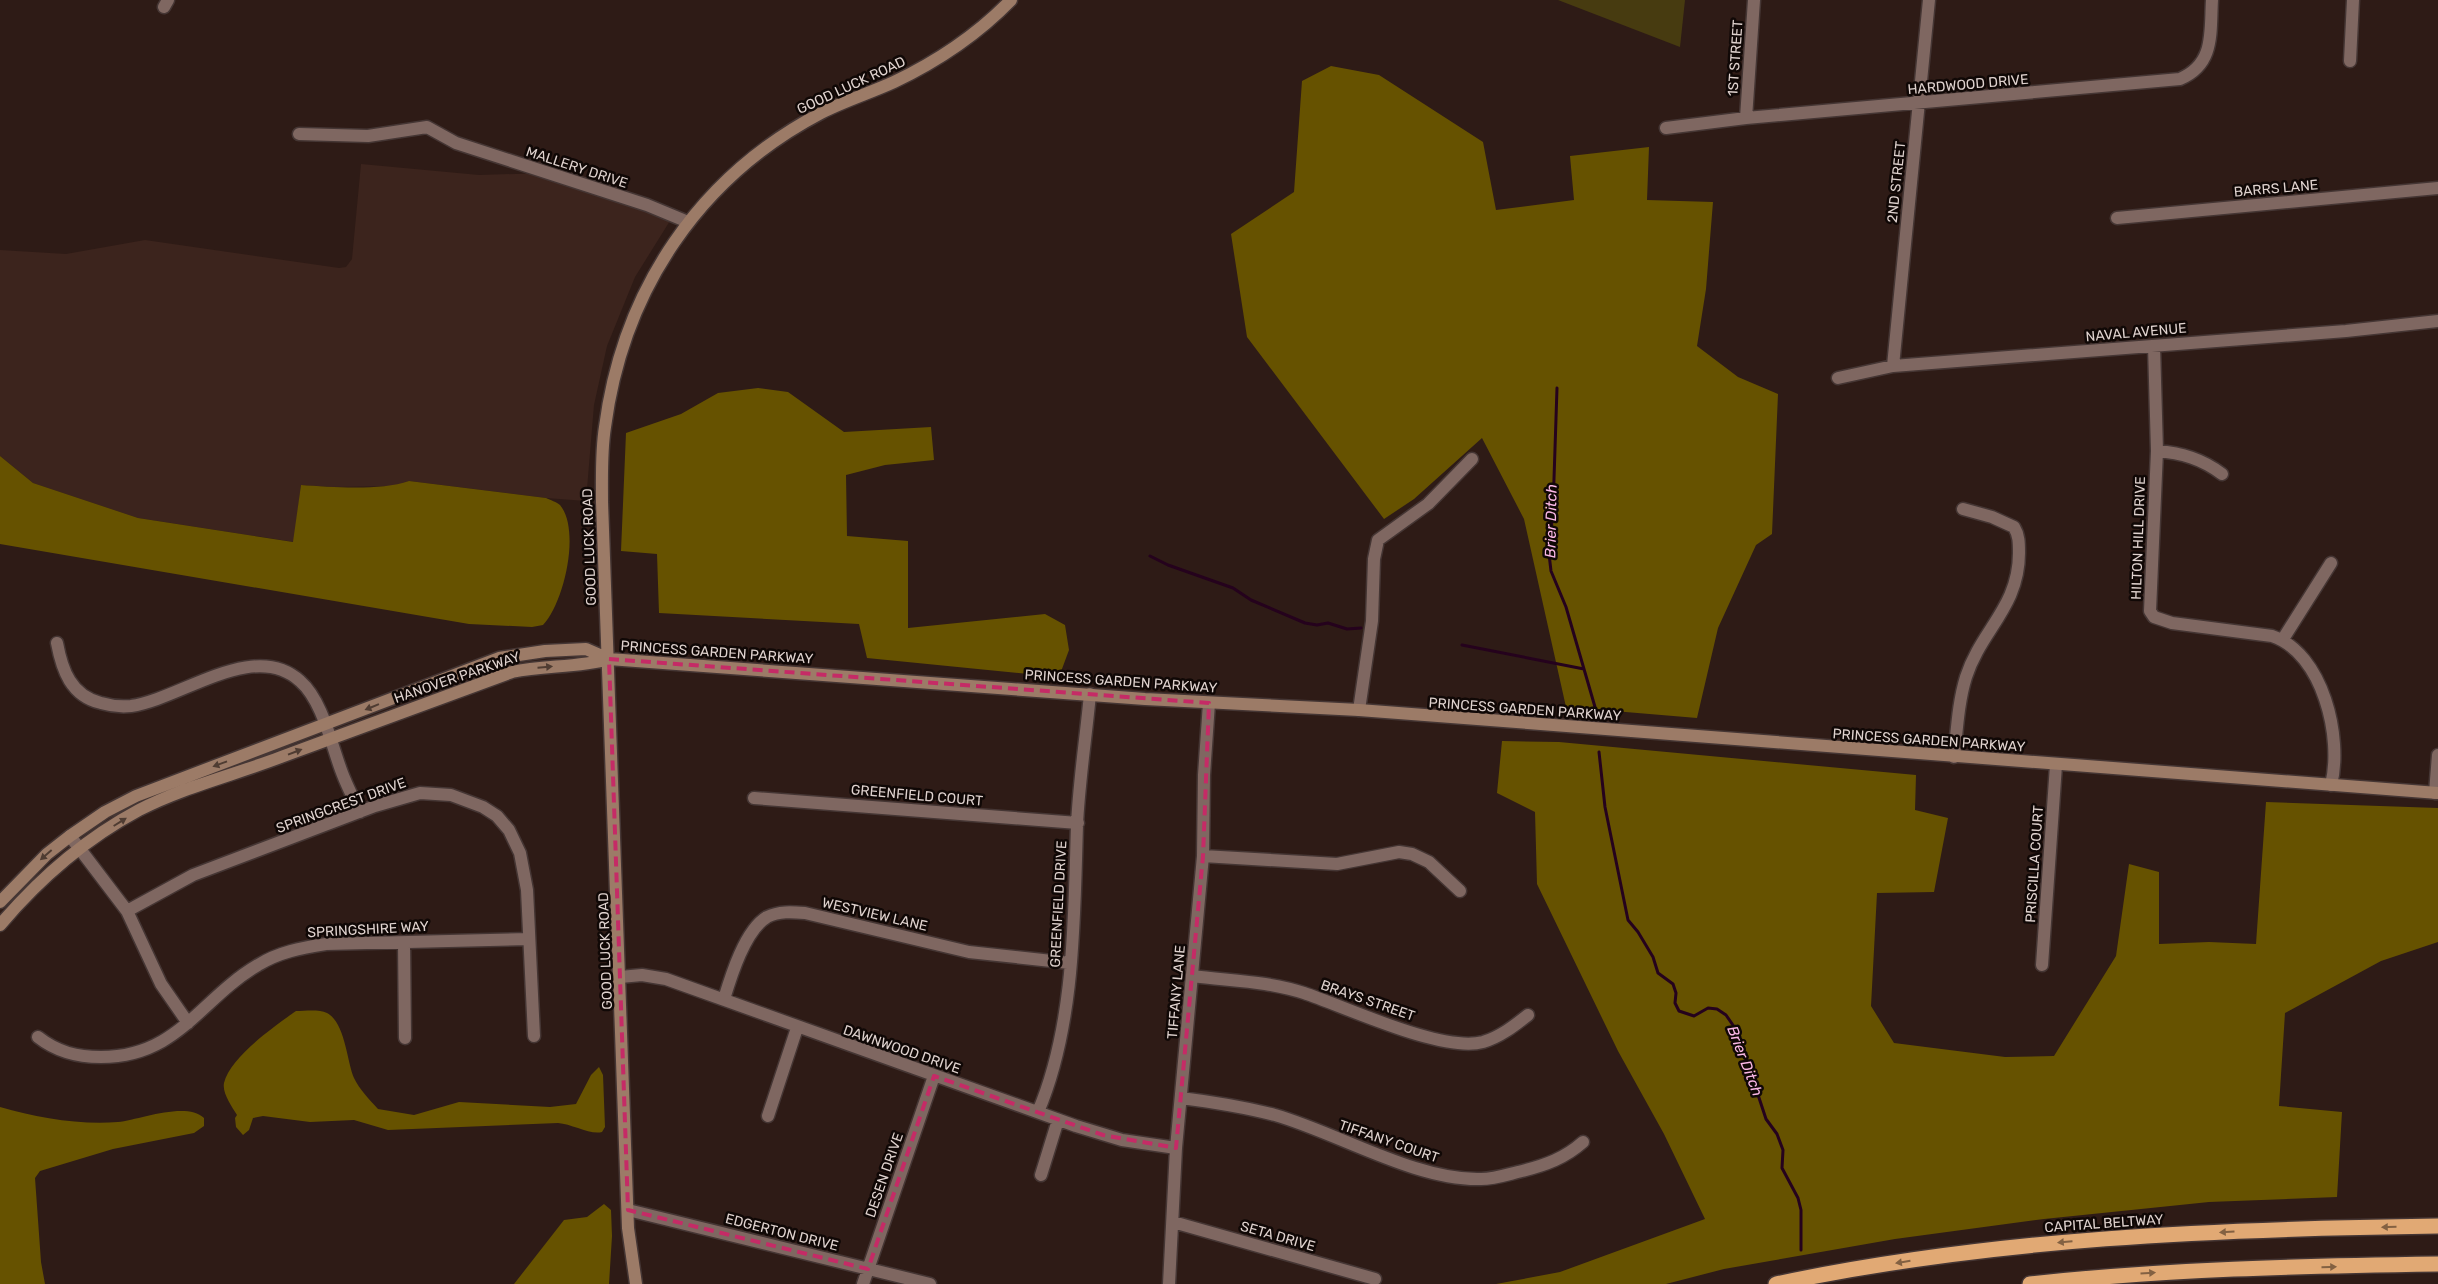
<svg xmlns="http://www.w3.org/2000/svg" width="2438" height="1284" viewBox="0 0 2438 1284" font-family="Rubik,sans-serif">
	<rect width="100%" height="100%" fill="#2e1b16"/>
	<!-- built -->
	<path fill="#3c241d" d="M361 164 479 175 546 173 673 216 635 277 607 346 594 405 586 501 546 498 409 481 396 486 333 487 301 485 294 542 138 518 33 483 0 456V250L66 254 145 240 339 268 346 267 352 259Z"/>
	<!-- green -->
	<path fill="#473b10" d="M1558 0H1685L1680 47Z"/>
	<!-- forest -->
	<path fill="#665200" d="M1331 66 1379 75 1483 142 1496 210 1574 200 1570 156 1649 147 1647 200 1713 202 1706 289 1697 346 1738 377 1778 394 1772 534 1756 545 1718 628 1697 718 1566 707 1524 519 1482 438 1414 499 1384 519 1247 337 1231 234 1294 192 1302 81Z
		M758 388 788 392 844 432 931 427 934 460 885 465 846 475 847 536 908 541V628L1045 614 1065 625 1069 650 1059 677 867 658 859 624 659 613 657 554 621 551 626 433 681 414 718 393Z
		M0 456 33 483 138 518 293 542 301 485C332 487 380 491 409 481L546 498C550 500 557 502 560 505 581 530 564 603 543 625L532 627 469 624 0 544Z
		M1502 741 1559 742 1916 775 1915 810 1948 818 1934 892 1877 893 1871 1006 1894 1043 2005 1057 2054 1056 2116 956 2129 864 2159 872V944L2209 942 2256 944 2266 802 2438 808V942L2381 961 2285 1013 2279 1106 2342 1112 2337 1197 2209 1202 2044 1219 1895 1239 1724 1269 1666 1284H1496L1560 1272 1705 1219 1664 1134 1618 1051 1537 884 1535 812 1497 793Z
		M296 1011C305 1011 319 1009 327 1013 345 1022 347 1062 354 1078 359 1089 370 1100 378 1109L414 1115 459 1102 550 1107 576 1104 591 1075 599 1067 603 1075 605 1127 602 1132C590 1135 572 1124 558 1123L388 1130 354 1120 310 1122 263 1116 253 1118 249 1130 243 1135 236 1127 235 1118 237 1115C232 1107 222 1093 224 1083 230 1057 275 1026 296 1011Z
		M0 1107C37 1118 80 1125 118 1122 139 1120 186 1101 204 1118V1126L194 1133 113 1149 40 1171 35 1178 41 1262 45 1284H0Z
		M604 1204 611 1210 612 1236 609 1284H514L564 1220 587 1217Z"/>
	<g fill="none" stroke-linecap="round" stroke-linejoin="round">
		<!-- stream -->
		<path stroke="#25021d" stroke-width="3" d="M1557 388 1553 509 1549 554 1551 571 1566 607 1595 707
			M1150 556 1168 565 1233 588 1251 600 1305 623 1317 625 1328 623 1347 629 1361 628
			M1462 645 1584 669
			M1599 752 1605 807 1628 920 1638 932 1653 957 1658 973 1673 984 1676 993 1675 1003 1679 1011 1694 1016 1708 1008 1717 1009 1726 1015 1737 1031 1766 1119 1777 1134 1783 1150 1782 1168 1798 1198 1801 1210V1250"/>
		<defs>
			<path id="street" d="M164 7 168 0
				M2350 61 2353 0
				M1746 118 1754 0
				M1666 128 1746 118 2180 79C2215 64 2210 33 2212 0
				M299 134 368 136 427 127 456 143 647 205 688 222
				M2117 218 2438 188
				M2154 346 2157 451 2150 611 2154 617 2172 623 2272 636C2323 653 2343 738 2331 785
				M1893 366 1929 0
				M1838 378 1893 366 2346 331 2438 321
				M2157 451C2182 453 2202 459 2222 474
				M2283 639 2331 563
				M57 643C62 670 71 696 101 703 111 706 121 707 131 706 181 699 254 639 300 681 322 700 331 743 341 770 346 784 353 798 360 812
				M1359 710 1372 621 1374 559 1378 540 1428 504 1472 459
				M1954 757C1957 730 1958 703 1966 677 1981 630 2019 607 2019 553 2019 543 2019 535 2014 527L1992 517 1963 509
				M2435 793 2438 755
				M754 798 1078 823
				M70 836 127 911 161 984 188 1023
				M1203 856 1337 864 1399 852 1412 854 1429 862 1460 891
				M127 911 193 875 375 806 420 793 451 795 483 807 497 816 509 830 520 853 527 890 534 1036
				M404 943 405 1038
				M2042 965 2056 765
				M1192 976C1230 981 1268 981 1304 993 1346 1007 1442 1053 1483 1042 1500 1037 1514 1026 1528 1015
				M620 977 642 975 666 979 1076 1126 1122 1140 1176 1148
				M724 999C731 976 745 930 767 917 779 911 792 912 805 913L969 952 1070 963
				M38 1037C57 1052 77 1057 101 1057 178 1057 200 999 258 965 279 952 301 948 326 944L528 939
				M1181 1098C1213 1102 1244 1107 1275 1115 1338 1133 1416 1181 1481 1179 1495 1179 1509 1174 1522 1171 1546 1165 1565 1158 1583 1142
				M1038 1112C1075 1025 1074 919 1077 825 1079 781 1086 737 1090 694
				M768 1116 797 1028
				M1041 1175 1058 1120
				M628 1210 930 1284
				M1173 1222 1375 1279
				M863 1284 934 1076
				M1169 1284 1176 1148 1203 856 1204 775 1209 703"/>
			<path id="secondary" d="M0 902 47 854 70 836 105 812 136 796 499 658 545 651 586 649 609 659
				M0 925C39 879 85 839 139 810 184 787 234 775 281 757 358 728 435 700 512 672 545 665 577 668 609 659L1145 699 1359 710 2438 793
				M636 1284 628 1228 602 502C602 477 601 452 605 427 623 290 699 177 821 113 844 101 870 93 894 82 938 61 977 35 1011 0"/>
			<path id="highway" d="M1776 1284C1994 1238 2216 1229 2438 1226
				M2030 1284C2165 1269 2302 1266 2438 1264"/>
		</defs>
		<!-- street casing -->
		<use href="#street" stroke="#453634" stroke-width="15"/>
		<!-- secondary casing -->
		<use href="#secondary" stroke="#453634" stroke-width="15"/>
		<!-- highway casing -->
		<use href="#highway" stroke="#453634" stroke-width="18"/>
		<!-- street -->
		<use href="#street" stroke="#7f6761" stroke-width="12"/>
		<!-- secondary -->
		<use href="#secondary" stroke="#9c7b67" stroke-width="12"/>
		<!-- highway -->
		<use href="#highway" stroke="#e1a974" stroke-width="15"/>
	</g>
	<!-- one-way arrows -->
	<defs><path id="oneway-solid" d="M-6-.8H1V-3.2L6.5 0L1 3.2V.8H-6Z" transform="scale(1.25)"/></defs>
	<g fill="#4f3c32">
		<use href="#oneway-solid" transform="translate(545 667) rotate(-5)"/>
		<use href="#oneway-solid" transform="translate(372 707) rotate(158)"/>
		<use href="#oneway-solid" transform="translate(295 752) rotate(-21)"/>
		<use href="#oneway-solid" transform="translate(220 764) rotate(160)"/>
		<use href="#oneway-solid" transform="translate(120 822) rotate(-32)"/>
		<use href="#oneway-solid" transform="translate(46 855) rotate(139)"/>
	</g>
	<g fill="#836142">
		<use href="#oneway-solid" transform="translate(2389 1227) rotate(179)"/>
		<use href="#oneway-solid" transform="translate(2227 1232) rotate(177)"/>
		<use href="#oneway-solid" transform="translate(2065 1242) rotate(175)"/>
		<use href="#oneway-solid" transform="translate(1903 1262) rotate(171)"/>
		<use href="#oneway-solid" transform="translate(2329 1267) rotate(-1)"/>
		<use href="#oneway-solid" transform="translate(2148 1273) rotate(-4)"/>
	</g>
	<!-- marked area -->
	<path fill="none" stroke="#c52b66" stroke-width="4" stroke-dasharray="10 6" stroke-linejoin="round" d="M609 659 1209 703 1203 856 1176 1148 1103 1135 934 1076 868 1269 628 1210Z"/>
	<g text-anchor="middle" stroke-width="5" stroke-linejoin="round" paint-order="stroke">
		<!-- street labels -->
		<g font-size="14" fill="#dfd2ce" stroke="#100806">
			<text transform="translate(1735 58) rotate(-86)" y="5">1ST STREET</text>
			<text transform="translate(1968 84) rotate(-5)" y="5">HARDWOOD DRIVE</text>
			<text transform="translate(851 85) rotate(-25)" y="5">GOOD LUCK ROAD</text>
			<text transform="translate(577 167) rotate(18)" y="5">MALLERY DRIVE</text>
			<text transform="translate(1896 182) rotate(-84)" y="5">2ND STREET</text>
			<text transform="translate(2276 188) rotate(-5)" y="5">BARRS LANE</text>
			<text transform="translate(2136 332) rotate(-5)" y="5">NAVAL AVENUE</text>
			<text transform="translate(2138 538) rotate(-88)" y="5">HILTON HILL DRIVE</text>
			<text transform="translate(589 547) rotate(-92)" y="5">GOOD LUCK ROAD</text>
			<text transform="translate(717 652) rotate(4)" y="5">PRINCESS GARDEN PARKWAY</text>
			<text transform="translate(457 677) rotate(-19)" y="5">HANOVER PARKWAY</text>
			<text transform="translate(1121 681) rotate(4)" y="5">PRINCESS GARDEN PARKWAY</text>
			<text transform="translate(1525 709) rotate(4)" y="5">PRINCESS GARDEN PARKWAY</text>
			<text transform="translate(1929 740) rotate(4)" y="5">PRINCESS GARDEN PARKWAY</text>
			<text transform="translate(917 795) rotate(5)" y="5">GREENFIELD COURT</text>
			<text transform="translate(341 805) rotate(-20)" y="5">SPRINGCREST DRIVE</text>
			<text transform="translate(2034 864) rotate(-86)" y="5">PRISCILLA COURT</text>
			<text transform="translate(1058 904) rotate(-87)" y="5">GREENFIELD DRIVE</text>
			<text transform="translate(875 914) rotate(13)" y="5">WESTVIEW LANE</text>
			<text transform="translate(368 929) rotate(-3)" y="5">SPRINGSHIRE WAY</text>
			<text transform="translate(605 951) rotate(-92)" y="5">GOOD LUCK ROAD</text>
			<text transform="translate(1176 992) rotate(-85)" y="5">TIFFANY LANE</text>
			<text transform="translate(1368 1000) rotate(19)" y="5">BRAYS STREET</text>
			<text transform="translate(902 1049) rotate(19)" y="5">DAWNWOOD DRIVE</text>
			<text transform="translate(1389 1141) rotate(19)" y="5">TIFFANY COURT</text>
			<text transform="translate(884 1175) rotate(-71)" y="5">DESEN DRIVE</text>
			<text transform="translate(2104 1223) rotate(-4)" y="5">CAPITAL BELTWAY</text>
			<text transform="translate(782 1232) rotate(14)" y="5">EDGERTON DRIVE</text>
			<text transform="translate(1278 1236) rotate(16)" y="5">SETA DRIVE</text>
		</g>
		<!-- water labels -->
		<g font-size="15" font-style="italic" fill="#fbb8e6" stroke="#100806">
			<text transform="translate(1551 521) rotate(-89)" y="5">Brier Ditch</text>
			<text transform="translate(1745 1061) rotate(69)" y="5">Brier Ditch</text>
		</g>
	</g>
</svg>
